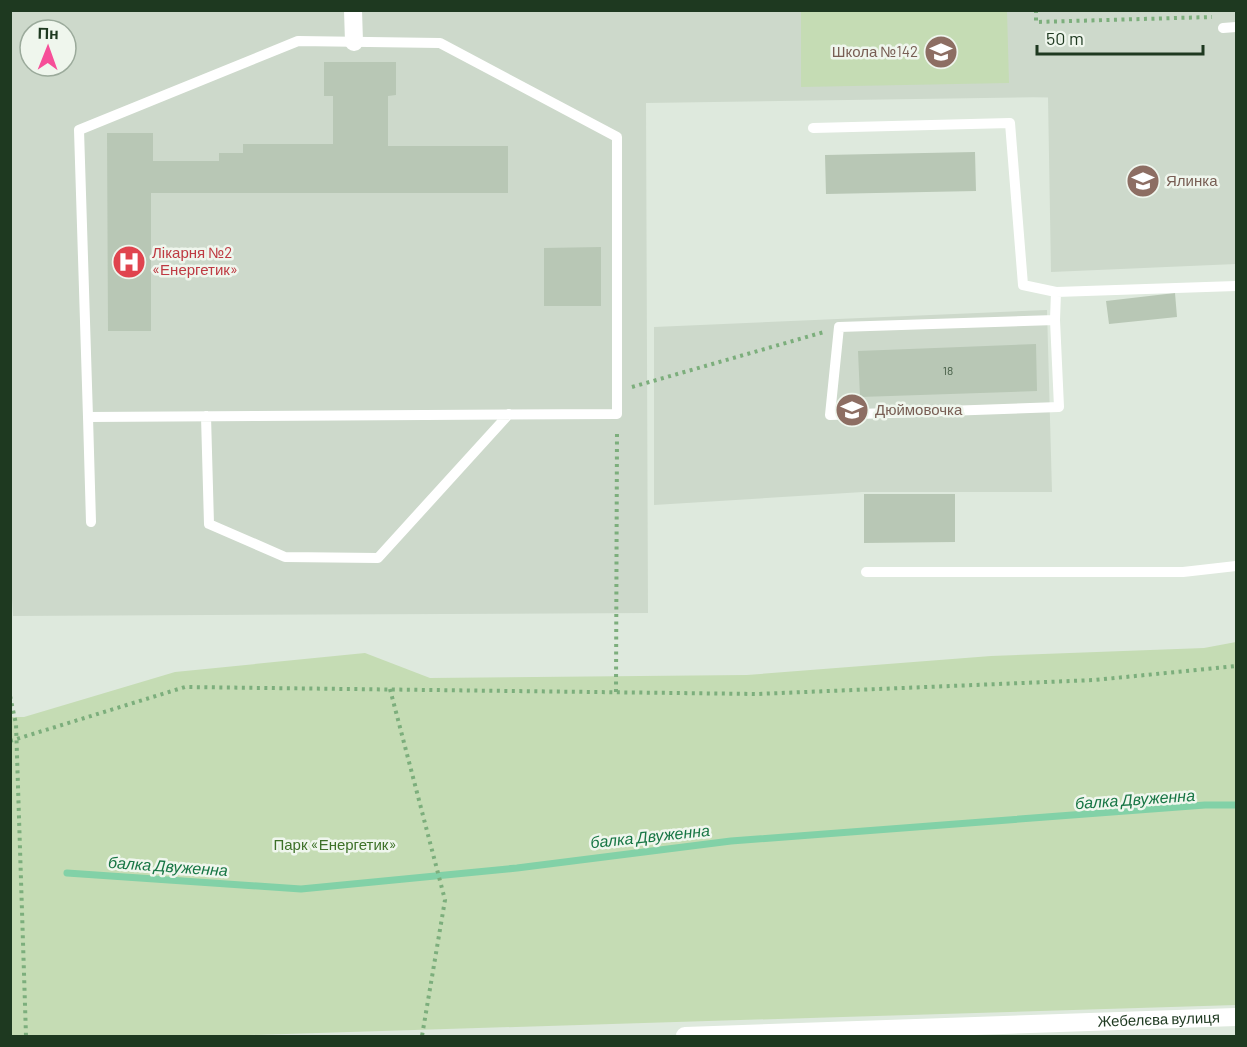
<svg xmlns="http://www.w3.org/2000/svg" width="1247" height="1047" viewBox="0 0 1247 1047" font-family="Barlow,sans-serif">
	<rect width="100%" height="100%" fill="#dee9dd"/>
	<!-- built -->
	<path fill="#cdd9cb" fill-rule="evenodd" d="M10 11H1236V264L1051 272 1048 97H1050L646 103 648 613 13 616 10 564ZM30 30H66V66H30Z
		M1047 310 1052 492H863L654 505V327Z"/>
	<!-- green -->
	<path fill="#c5dcb4" d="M801 11H1007L1009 83 801 87Z
		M1236 642V1005L218 1036H11V717H24L175 672 365 653 430 678 747 675 991 656 1204 648Z"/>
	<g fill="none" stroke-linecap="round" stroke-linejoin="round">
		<!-- stream -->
		<path stroke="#82d1a7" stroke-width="7" d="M67 873 301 889 517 868 731 841 1205 805H1236"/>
	</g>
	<!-- building -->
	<path fill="#b8c7b5" d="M324 62H396V95L388 96V146H508V193H151V331H108L107 133H153V161H219V153H243V144H333V96H324Z
		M975 152 976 191 826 194 825 155Z
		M601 247V306H544V248Z
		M1175 293 1177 317 1109 324 1106 301Z
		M1036 344 1037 391 860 397 858 351Z
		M864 494H955V542L864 543Z"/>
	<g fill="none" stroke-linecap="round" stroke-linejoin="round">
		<!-- path -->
		<path stroke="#7cae7c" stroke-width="4" stroke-dasharray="3 4.5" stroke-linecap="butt" d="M1036 10V22L1212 17
			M632 387 824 332
			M390 689 445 900 422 1036
			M616 692 617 430
			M10 696 16 724 26 1036
			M10 741 185 687 757 694 1095 680 1236 666"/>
		<!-- lane -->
		<path stroke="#fff" stroke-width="10" d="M1223 28 1236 27
			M298 41 440 43 617 137V414L88 417 79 130Z
			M813 128 1010 123 1023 285 1056 292
			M1055 320 1059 407 830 415 839 327 1055 320 1056 292 1236 286
			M206 416 209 524 285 557 378 558 509 414
			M88 417 91 522
			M866 572H1183L1236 566"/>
		<!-- street -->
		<g stroke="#fff" stroke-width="18">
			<path d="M353 10 354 42"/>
			<path id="s1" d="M685 1036 1236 1017"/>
		</g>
	</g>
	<!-- icons -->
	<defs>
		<symbol id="school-disc" viewBox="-11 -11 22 22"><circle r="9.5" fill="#8d6e63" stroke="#eff6ed"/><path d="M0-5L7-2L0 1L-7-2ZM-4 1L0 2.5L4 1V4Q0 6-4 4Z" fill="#fff"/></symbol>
		<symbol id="hospital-disc" viewBox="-11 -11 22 22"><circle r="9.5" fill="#e0444e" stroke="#eff6ed"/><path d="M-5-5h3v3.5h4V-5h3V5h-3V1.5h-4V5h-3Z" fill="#fff"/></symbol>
	</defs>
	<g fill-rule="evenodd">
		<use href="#school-disc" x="922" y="33" width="38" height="38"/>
		<use href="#school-disc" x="1124" y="162" width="38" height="38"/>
		<use href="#hospital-disc" x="110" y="243" width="38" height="38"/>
		<use href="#school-disc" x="833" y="391" width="38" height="38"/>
	</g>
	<g text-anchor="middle" stroke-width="5" stroke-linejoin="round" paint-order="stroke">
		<!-- number labels -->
		<g font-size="12" fill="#445c45">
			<text x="948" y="375">18</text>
		</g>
		<!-- education labels -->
		<g font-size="15" fill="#785e54" stroke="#eff6ed" text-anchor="start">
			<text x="918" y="57" text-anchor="end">Школа №142</text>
			<text x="1166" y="186">Ялинка</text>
			<text x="875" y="415">Дюймовочка</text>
		</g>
		<!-- health labels -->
		<g font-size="15" fill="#be3a42" stroke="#eff6ed" text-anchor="start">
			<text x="152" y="258">Лікарня №2<tspan x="152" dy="17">«Енергетик»</tspan></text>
		</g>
		<!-- park labels -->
		<g font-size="15" fill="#3d7128" stroke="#eff6ed">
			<text x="335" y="850">Парк «Енергетик»</text>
		</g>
		<!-- street labels -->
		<g font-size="15" fill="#1e3920" stroke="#eff6ed">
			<text dy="5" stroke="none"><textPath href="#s1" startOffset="474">Жебелєва вулиця</textPath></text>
		</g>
		<!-- water labels -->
		<g font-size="16" font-style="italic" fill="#187645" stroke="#eff6ed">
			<text transform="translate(1135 799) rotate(-4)" y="6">балка Двуженна</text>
			<text transform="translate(650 836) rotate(-6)" y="6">балка Двуженна</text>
			<text transform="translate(168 866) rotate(4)" y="6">балка Двуженна</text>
		</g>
	</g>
	<!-- border -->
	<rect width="1247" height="1047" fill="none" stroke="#1e3920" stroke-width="24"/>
	<!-- north arrow -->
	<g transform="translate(48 48) rotate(1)"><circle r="28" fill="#eff6ed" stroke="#9baa9b" stroke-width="1.5"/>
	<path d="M0-4.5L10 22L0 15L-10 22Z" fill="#f64e98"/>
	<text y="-9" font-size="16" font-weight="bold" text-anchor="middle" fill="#1e3920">Пн</text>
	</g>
	<!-- scale -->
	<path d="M1037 45v9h166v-9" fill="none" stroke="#1e3920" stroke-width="3"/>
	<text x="1046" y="45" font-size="18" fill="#1e3920" stroke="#eff6ed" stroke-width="4.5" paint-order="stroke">50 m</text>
</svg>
